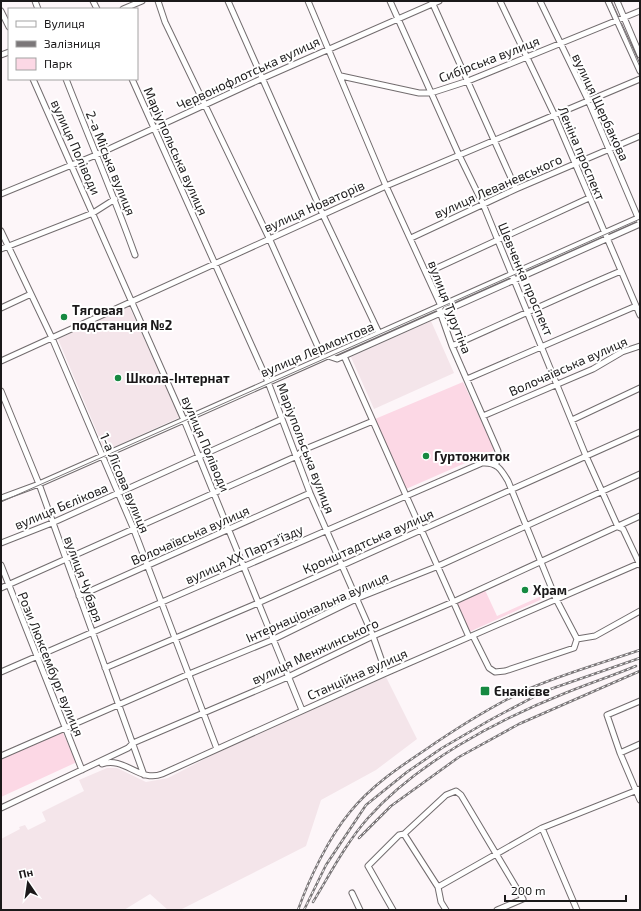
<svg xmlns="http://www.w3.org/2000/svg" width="641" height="911" viewBox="0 0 641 911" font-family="'Exo 2',sans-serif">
	<rect width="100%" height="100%" fill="#fdf6f9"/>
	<!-- built -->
	<path fill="#f4e5ea" d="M129 306 180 417 105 451 58 339Z
		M431 321 454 373 374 409 351 357Z
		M386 677 417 739 376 770 321 800 306 846 180 910H168L150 894 124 910H1V839L20 829 19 827 25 825 28 830 46 821 42 812 84 791 79 780 107 768H117L146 782 168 778 220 751Z"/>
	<!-- green -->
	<path fill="#fcd8e5" d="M463 382 495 450 406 489 375 419Z
		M485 590 497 616 548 593 549 596 469 632 456 604Z
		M62 731 77 762 1 797V759Z"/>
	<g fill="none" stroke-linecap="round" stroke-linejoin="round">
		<defs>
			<path id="minor" d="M35 1 38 9
				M93 1 97 9
				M158 1 165 22 269 238 323 358
				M228 1 323 215 379 333
				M308 1 386 186 441 306 439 309 452 346 498 451 496 464
				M390 1 459 155 483 204 586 456 618 527 623 529 640 565
				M500 1 554 114 640 315
				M540 1 588 100 639 220
				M608 1 640 71
				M617 1 640 55
				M432 2 516 189
				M123 9 142 1
				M1 11 9 27
				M1 55 9 52
				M341 76 419 93H431L468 81 640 11
				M33 79 184 420 302 710
				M66 79C89 138 114 196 135 255
				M132 79 268 382 310 493 373 636 386 673
				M1 194 96 155 261 79 439 1
				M1 231 52 338 134 530 217 749
				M411 238 516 189 640 136
				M1 249 93 213 115 199
				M426 273 589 198
				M1 308 31 294
				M452 346C509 321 564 295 621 271
				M328 356 337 359 344 356 469 637
				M344 356 640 224
				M1 361 386 186 640 79
				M467 379 636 306
				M1 391 39 484 144 775
				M483 416 593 369 622 352 640 346
				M572 420 640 388
				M1 498 39 484 184 420 640 217
				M1 543 52 523 282 419
				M1 565 82 770
				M1 588 297 456 303 450 373 421
				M79 596 310 493
				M473 636 489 668 495 672 505 671 574 648 577 639 595 636 640 611
				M105 668 258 603 640 432
				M1 672 482 463C497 462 501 469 508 481L556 599 577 639
				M640 701 607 715 620 753 640 800
				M620 753 640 744
				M1 756 189 674 272 640 358 598 436 567 640 474
				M102 764C124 756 140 783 162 774L386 673 640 563
				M1 808 128 748 133 743 288 677 373 636 453 602 640 516
				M542 828 577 910
				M404 834 438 887 441 902 446 910
				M438 887 542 828 640 789
				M352 893 360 910
				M393 910 368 866 399 835 404 834 446 795 456 791 461 795 523 899 497 910"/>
		</defs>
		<!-- minor casing -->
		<use href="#minor" stroke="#726c6e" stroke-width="7"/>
		<!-- minor -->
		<use href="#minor" stroke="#fff" stroke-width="5"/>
		<!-- tram -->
		<path stroke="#7b7779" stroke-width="1" d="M611 1 640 67
			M1 502 640 219"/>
		<defs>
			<path id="rail" d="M359 838 391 806 459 757 519 724 640 671
				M313 902C330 874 346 843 368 818 417 763 495 721 563 694 587 684 612 676 636 666
				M298 910C309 879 329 837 350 812 371 786 398 768 425 750 457 728 490 707 526 690 563 674 602 663 640 650
				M304 910 326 865 366 805 407 772 442 748 490 720 545 691 640 658"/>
		</defs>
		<!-- rail casing -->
		<use href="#rail" stroke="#7b7779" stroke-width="2.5"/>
		<!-- rail -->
		<use href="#rail" stroke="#fff" stroke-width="1" stroke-dasharray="3" stroke-linecap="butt"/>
	</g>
	<!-- markers -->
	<g fill="#168941" stroke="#fff" stroke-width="1.5">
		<circle cx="64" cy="317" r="4"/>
		<circle cx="118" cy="378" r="4"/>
		<circle cx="426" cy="456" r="4"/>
		<circle cx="525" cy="590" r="4"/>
		<rect x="480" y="686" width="10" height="10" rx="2"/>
	</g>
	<g text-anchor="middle" stroke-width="4" stroke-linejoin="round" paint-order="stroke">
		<!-- street labels -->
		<g font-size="13" fill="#1b191a" stroke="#fff">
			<text transform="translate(489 59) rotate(-21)" y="5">Сибірська вулиця</text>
			<text transform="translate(248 73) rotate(-25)" y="5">Червонофлотська вулиця</text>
			<text transform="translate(601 107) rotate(65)" y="5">вулиця Щербакова</text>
			<text transform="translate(76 147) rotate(66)" y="5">вулиця Поліводи</text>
			<text transform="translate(176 151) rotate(66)" y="5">Маріупольська вулиця</text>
			<text transform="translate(582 153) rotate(67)" y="5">Леніна проспект</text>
			<text transform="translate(111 163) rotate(68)" y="5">2-а Міська вулиця</text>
			<text transform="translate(498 186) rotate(-24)" y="5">вулиця Леваневського</text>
			<text transform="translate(314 206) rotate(-24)" y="5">вулиця Новаторів</text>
			<text transform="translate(526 279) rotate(67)" y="5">Шевченка проспект</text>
			<text transform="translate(450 307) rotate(69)" y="5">вулиця Турутіна</text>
			<text transform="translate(317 349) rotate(-23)" y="5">вулиця Лермонтова</text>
			<text transform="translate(568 366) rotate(-24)" y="5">Волочаївська вулиця</text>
			<text transform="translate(206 444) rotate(67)" y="5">вулиця Поліводи</text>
			<text transform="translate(306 448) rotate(69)" y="5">Маріупольська вулиця</text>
			<text transform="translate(125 483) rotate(67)" y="5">1-а Лісова вулиця</text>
			<text transform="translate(61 506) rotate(-23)" y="5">вулиця Бєлікова</text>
			<text transform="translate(190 535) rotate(-24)" y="5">Волочаївська вулиця</text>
			<text transform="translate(368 541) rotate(-24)" y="5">Кронштадтська вулиця</text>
			<text transform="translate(244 554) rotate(-24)" y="5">вулиця XX Партз'їзду</text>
			<text transform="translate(84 579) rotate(70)" y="5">вулиця Чубаря</text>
			<text transform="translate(317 607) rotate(-24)" y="5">Інтернаціональна вулиця</text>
			<text transform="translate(315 651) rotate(-25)" y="5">вулиця Менжинського</text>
			<text transform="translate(51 664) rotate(68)" y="5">Рози Люксембург вулиця</text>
			<text transform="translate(357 674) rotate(-24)" y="5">Станційна вулиця</text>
		</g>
		<!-- poi labels -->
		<g font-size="13" font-weight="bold" fill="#1b191a" stroke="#fff" text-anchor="start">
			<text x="72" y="315">Тяговая<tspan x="72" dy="15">подстанция №2</tspan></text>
			<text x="126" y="383">Школа-Інтернат</text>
			<text x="434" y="461">Гуртожиток</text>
			<text x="533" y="595">Храм</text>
			<text x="494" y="696">Єнакієве</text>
		</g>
	</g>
	<!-- border -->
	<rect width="641" height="911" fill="none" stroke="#1b191a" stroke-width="4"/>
	<!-- legend -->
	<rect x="8" y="8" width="130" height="72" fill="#ffffff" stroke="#a4a3a3"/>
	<rect x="16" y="21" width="20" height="6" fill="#ffffff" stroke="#a4a3a3"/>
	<text x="44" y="28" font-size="12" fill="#1b191a">Вулиця</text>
	<rect x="16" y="41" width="20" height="6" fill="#7b7779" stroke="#a4a3a3"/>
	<text x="44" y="48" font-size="12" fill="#1b191a">Залізниця</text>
	<rect x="16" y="58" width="20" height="12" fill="#fcd8e5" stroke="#a4a3a3"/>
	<text x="44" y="68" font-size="12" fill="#1b191a">Парк</text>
	<!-- north arrow -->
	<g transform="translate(28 883) rotate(347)" stroke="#ffffff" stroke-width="3" paint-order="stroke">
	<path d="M0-3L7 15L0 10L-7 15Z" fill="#1b191a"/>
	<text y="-6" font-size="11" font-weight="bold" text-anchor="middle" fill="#1b191a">Пн</text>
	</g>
	<!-- scale -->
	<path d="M505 895v6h121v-6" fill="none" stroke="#1b191a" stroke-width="2"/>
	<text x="511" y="895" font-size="12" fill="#1b191a" stroke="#ffffff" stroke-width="3" paint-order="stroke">200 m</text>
</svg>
